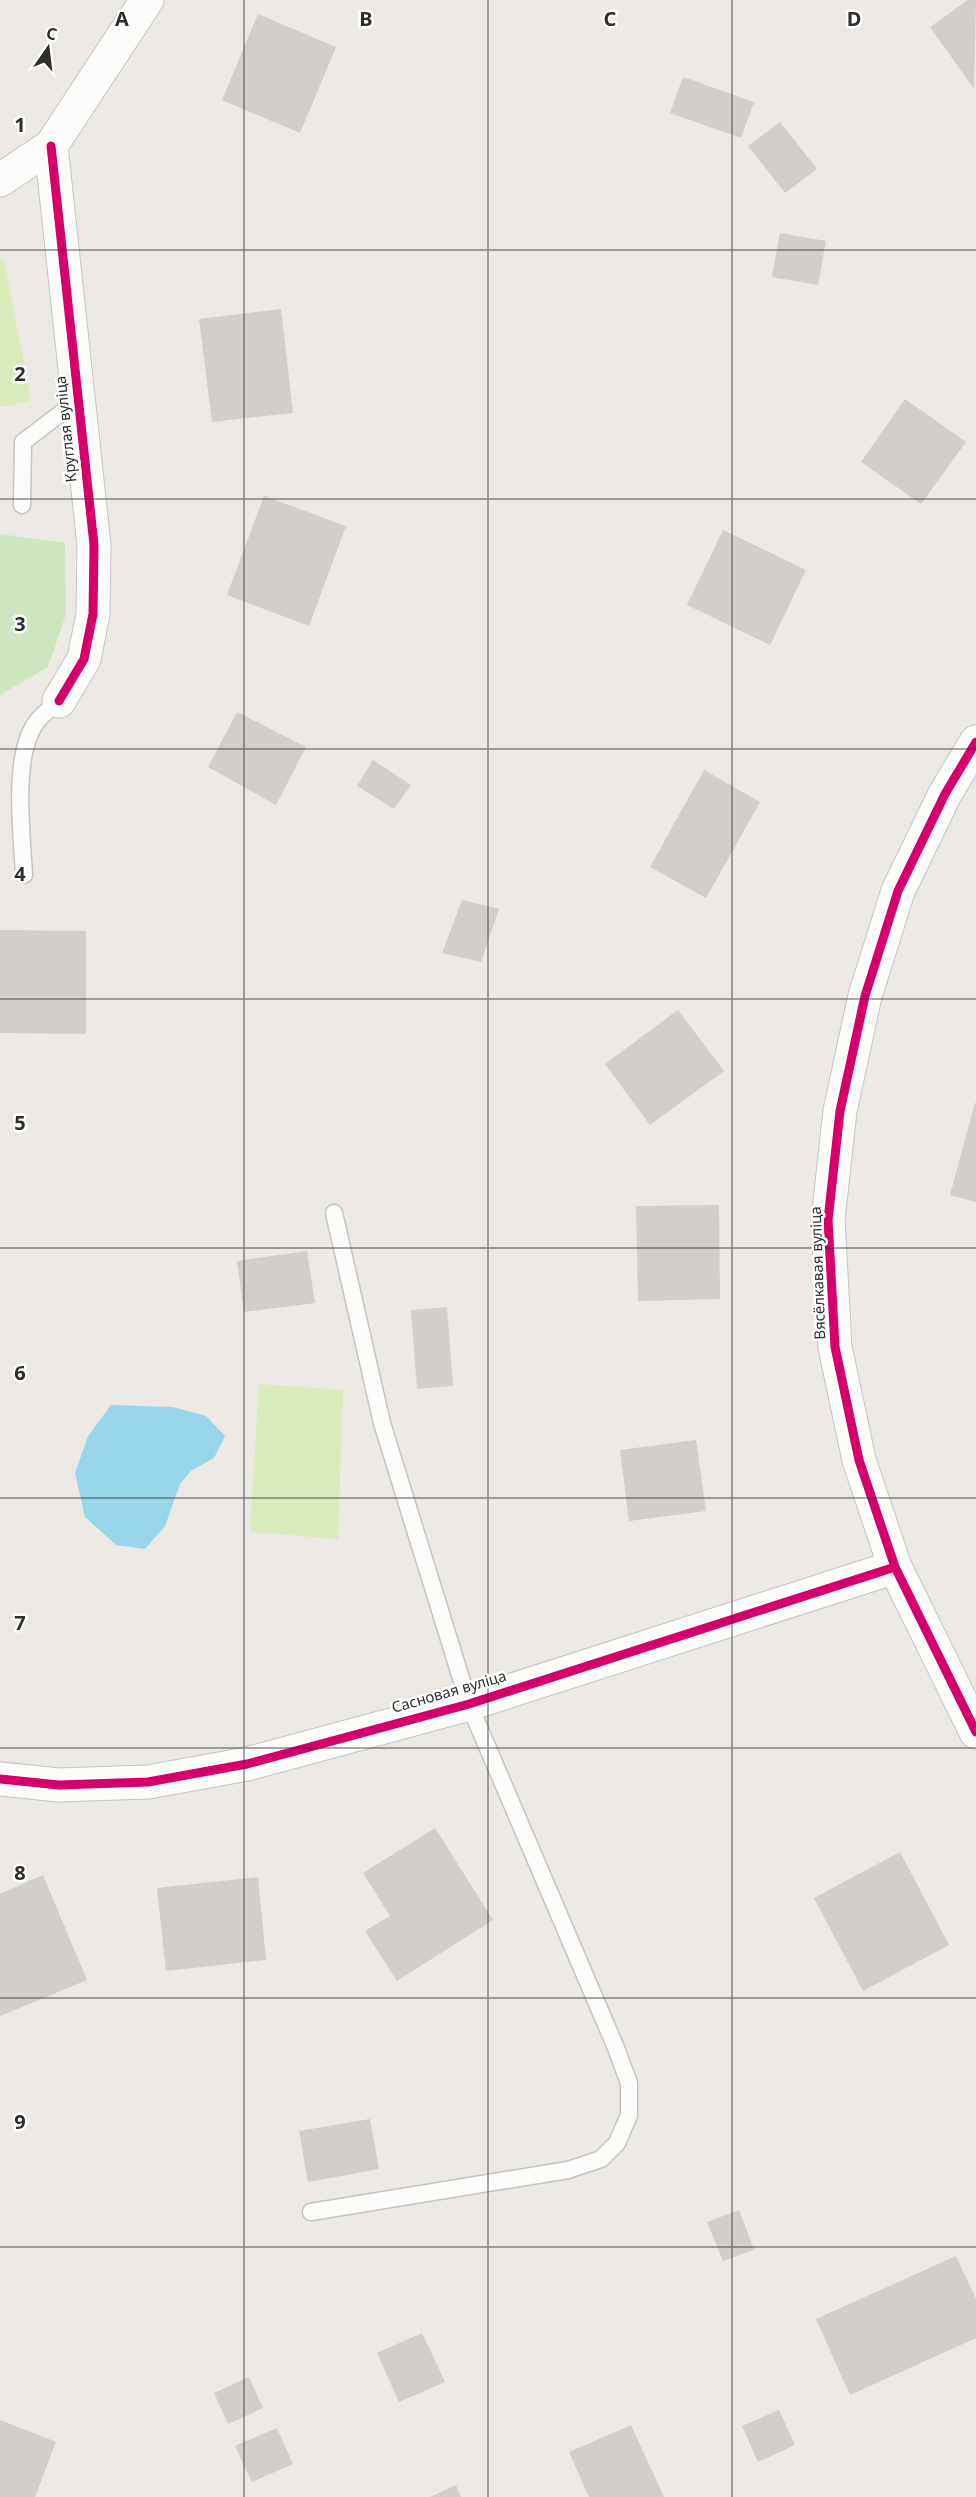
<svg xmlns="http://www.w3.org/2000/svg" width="976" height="2497" viewBox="0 0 976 2497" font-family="'Noto Sans',sans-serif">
	<rect width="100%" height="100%" fill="#ece8e4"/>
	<!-- green -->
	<path fill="#cee6be" d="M0 534 65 543 66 614 48 667 0 695Z"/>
	<!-- pitch -->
	<path fill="#d9eabb" d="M4 259 31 401 0 407V260Z
		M259 1384 343 1390 338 1539 250 1532Z"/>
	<!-- water -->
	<path fill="#99d6ec" d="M111 1405 173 1407 206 1416 225 1436 214 1458 191 1471 180 1484 165 1526 145 1549 116 1545 85 1517 75 1473 88 1436Z"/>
	<!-- building -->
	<path fill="#d1cecb" d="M968 0H976L974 89 930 27Z
		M258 14 336 47 300 133 222 100Z
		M683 77 754 102 741 138 670 113Z
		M780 122 817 169 785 193 748 146Z
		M780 233 826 241 818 285 772 277Z
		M281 309 293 413 212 422 199 319Z
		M905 399 966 442 921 504 861 462Z
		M264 496 346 526 309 626 227 595Z
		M723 530 806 570 770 645 687 605Z
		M237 712 306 747 276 805 208 767Z
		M373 760 411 785 394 809 357 786Z
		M704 770 760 802 706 898 650 867Z
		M462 900 499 909 481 962 442 953Z
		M0 930 86 931V1034L0 1033Z
		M678 1010 724 1071 650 1125 605 1064Z
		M975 1103H976V1202L950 1195Z
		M719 1205 720 1299 638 1301 636 1206Z
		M307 1251 315 1303 244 1312 237 1261Z
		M447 1307 453 1386 417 1389 411 1310Z
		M696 1440 706 1511 629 1521 620 1450Z
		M435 1828 493 1920 397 1981 365 1931 390 1916 363 1873Z
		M900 1852 949 1945 863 1991 814 1898Z
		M43 1875 87 1980 0 2016V1894Z
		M258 1877 266 1960 166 1971 157 1888Z
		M370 2119 379 2169 308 2182 299 2131Z
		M739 2210 754 2250 723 2261 707 2222Z
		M956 2256 976 2299V2338L850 2395 816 2319Z
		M422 2333 445 2382 399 2402 377 2353Z
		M249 2377 263 2408 228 2424 214 2393Z
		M779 2410 795 2445 758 2462 742 2426Z
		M0 2420 56 2442 35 2497H0Z
		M631 2425 664 2497H589L569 2452Z
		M277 2428 293 2464 252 2482 235 2446Z
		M456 2485 461 2497H430Z"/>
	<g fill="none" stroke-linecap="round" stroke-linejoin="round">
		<defs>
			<path id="lane" d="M22 505 23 442 77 401
				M24 875C22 834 11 753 38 720 44 713 52 707 59 701
				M311 2212 568 2170 601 2159 617 2143 629 2115V2083L616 2048 469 1704 382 1423 334 1213"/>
			<path id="street" d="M51 146 94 545 93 614 84 659 59 701
				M0 180 51 146 147 0
				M0 1779 59 1785 148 1782 247 1764 469 1704 895 1567"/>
			<path id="secondary" d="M976 742 945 794 898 891 865 996 840 1111 828 1220 835 1347 859 1460 895 1567 976 1732"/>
		</defs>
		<!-- lane casing -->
		<use href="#lane" stroke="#c5c4c5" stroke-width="19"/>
		<!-- street casing -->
		<use href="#street" stroke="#c5c4c5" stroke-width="35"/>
		<!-- secondary casing -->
		<use href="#secondary" stroke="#c5c4c5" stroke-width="35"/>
		<!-- lane -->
		<use href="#lane" stroke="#fcfcfb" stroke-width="16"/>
		<!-- street -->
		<use href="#street" stroke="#fcfcfb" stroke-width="33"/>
		<!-- secondary -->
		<use href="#secondary" stroke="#fcfcfb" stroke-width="33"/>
		<defs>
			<path id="cycleway" d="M51 146 94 545 93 614 84 659 59 701
				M976 742 945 794 898 891 865 996 840 1111 828 1220 835 1347 859 1460 895 1567 976 1732
				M0 1779 59 1785 148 1782 247 1764 469 1704 895 1567"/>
		</defs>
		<!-- cycleway casing -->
		<use href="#cycleway" stroke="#fff" stroke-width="13"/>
		<!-- cycleway -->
		<use href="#cycleway" stroke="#d6006c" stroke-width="9"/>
	</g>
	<!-- grid -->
	<path fill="none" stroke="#2e2e2e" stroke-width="1.5" stroke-opacity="0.55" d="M244 0V2497M488 0V2497M732 0V2497M0 250H976M0 499H976M0 749H976M0 999H976M0 1248H976M0 1498H976M0 1748H976M0 1998H976M0 2247H976"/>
	<g text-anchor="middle" stroke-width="5" stroke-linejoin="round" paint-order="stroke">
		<!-- street labels -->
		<g font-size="15" fill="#2e2e2e" stroke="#fff">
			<text transform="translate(66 429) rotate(-96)" y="5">Круглая вуліца</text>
			<text transform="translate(818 1273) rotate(-92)" y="5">Вясёлкавая вуліца</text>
			<text transform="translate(449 1692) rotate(-16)" y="5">Сасновая вуліца</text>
		</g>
	</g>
	<g font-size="20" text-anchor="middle" font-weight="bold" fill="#2e2e2e" stroke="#fff" stroke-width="5" stroke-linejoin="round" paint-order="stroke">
		<text x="122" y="26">A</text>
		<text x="366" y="26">B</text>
		<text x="610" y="26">C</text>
		<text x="854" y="26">D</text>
		<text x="20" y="132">1</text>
		<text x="20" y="381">2</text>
		<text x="20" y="631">3</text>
		<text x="20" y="881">4</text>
		<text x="20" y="1130">5</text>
		<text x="20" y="1380">6</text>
		<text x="20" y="1630">7</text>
		<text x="20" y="1880">8</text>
		<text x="20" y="2129">9</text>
	</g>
	<!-- north arrow -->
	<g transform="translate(48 48) rotate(14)" stroke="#ffffff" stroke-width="4.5" paint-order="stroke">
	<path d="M0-4.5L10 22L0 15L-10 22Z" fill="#2e2e2e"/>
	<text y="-9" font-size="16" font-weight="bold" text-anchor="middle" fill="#2e2e2e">С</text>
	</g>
</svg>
